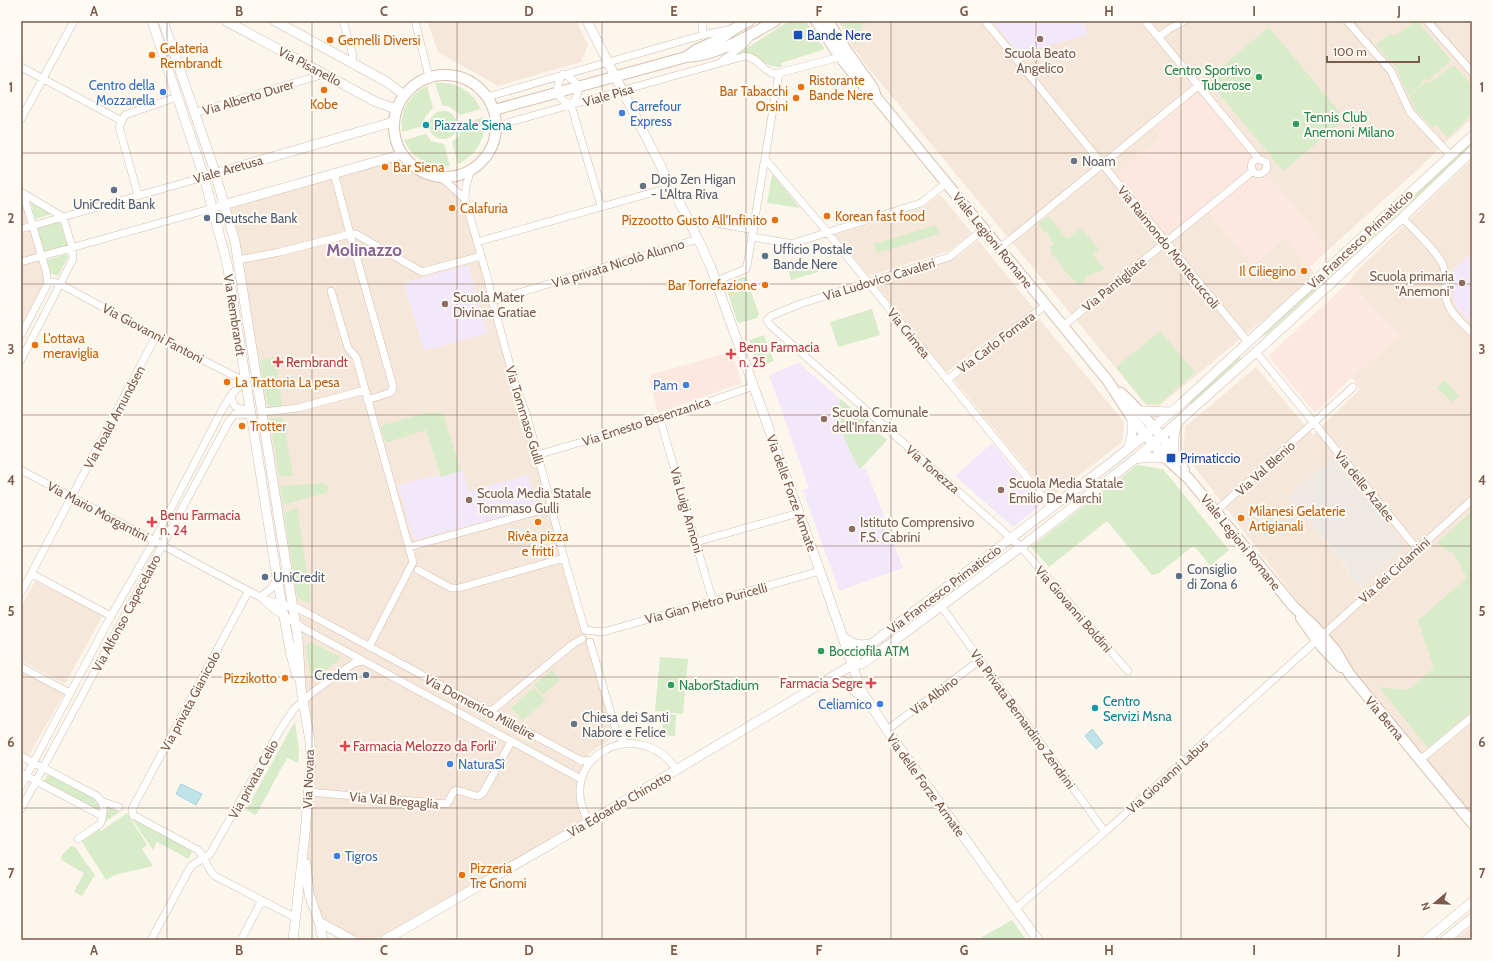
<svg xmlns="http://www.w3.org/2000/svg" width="1493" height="961" viewBox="0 0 1493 961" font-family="Cabin,sans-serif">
	<rect width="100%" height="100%" fill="#fdf6ec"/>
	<!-- residential -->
	<path fill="#f5e8da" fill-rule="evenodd" d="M427 21H576L588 45 581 62 498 86 438 52Z
		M838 21H1472V118L1415 172 1329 249 1275 184 1149 122 1161 137 1205 207 1253 265 1285 238 1317 276 1158 407 1146 405 866 65 852 46Z
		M403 155 407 161 418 170 426 174 441 177 463 197 583 626 592 649 612 735 607 742 598 747 589 754 581 776 579 788 589 822 384 940H353L320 921 307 869 305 834 311 741 225 206Z
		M1472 159V821L1335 650 1183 452 1185 427 1256 367 1313 435 1360 389 1352 377 1400 336 1349 282 1356 272ZM1297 491 1405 546 1360 588 1347 572 1349 570 1293 502Z
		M940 194 972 233 949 251 869 276 835 235 923 207Z
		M21 196 46 283 21 331Z
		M978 240 1034 309 1001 333 976 349 947 372 876 285V284L954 259Z
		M1037 316 1124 422 1122 442 1050 498 953 378 982 354 1009 338Z
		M35 581 103 615 65 684 21 661V607Z
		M21 671 64 694 28 757 21 753Z
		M1472 926V940H1455L1466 931Z"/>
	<!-- commercial -->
	<path fill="#fde8e0" d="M1197 83 1275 184 1329 249 1309 268 1285 238 1253 265 1205 207 1165 239 1113 176 1161 137 1149 122Z
		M1349 282 1401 336 1352 377 1315 413 1268 356Z
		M731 351 742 383 658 413 649 378 651 377V374L690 364Z"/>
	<!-- industrial -->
	<path fill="#efe9e4" d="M1332 458 1405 546 1360 588 1347 571 1349 569 1289 497Z"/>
	<!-- education -->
	<path fill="#f3e8fa" d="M992 21H1084L1087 35 1032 50 1023 59Z
		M1472 253V324L1456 307 1454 302 1451 271Z
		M468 265 488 333 424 351 404 283Z
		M799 363 887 440 861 469 866 468 903 568 839 591 803 490 809 488 769 375Z
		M992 443 1042 504 1013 527 955 476Z
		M463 469 469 491 528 475 537 508 414 540 398 485Z"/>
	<!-- green -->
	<path fill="#d8ecc9" d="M789 21H802L807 23 824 48 823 50 781 63 782 67C769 67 766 64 757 56L755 58 736 55Z
		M841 21H870L862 23 861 32 856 45Z
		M1417 21 1451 60 1428 81 1425 79 1409 96 1395 66 1376 45 1390 33 1393 36 1398 34Z
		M1269 27 1345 119 1283 171 1207 79Z
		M1454 65 1472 86V114L1448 138 1436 125 1433 126 1434 130 1415 109 1409 97 1426 81 1429 84Z
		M435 83C455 81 473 91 481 109L460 115 450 107 442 105Z
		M427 86 433 108 425 117 423 126 402 132C399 112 409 94 427 86Z
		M429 125a14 14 0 1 1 28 0a14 14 0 1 1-28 0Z
		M484 117C487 137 477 155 458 164L452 142 459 136 462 124Z
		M426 134 431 141 444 144 450 166C430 168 412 159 404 140Z
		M1472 142V146L1362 247 1360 245Z
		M772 175H773L800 208 767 203Z
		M31 203 52 214 35 219Z
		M1048 216 1067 239 1081 228 1099 249 1093 255 1104 269 1100 272 1098 271 1091 276 1089 275 1085 279 1086 280 1078 286 1068 274H1067L1063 269 1064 268 1050 252 1052 250 1049 247 1054 244 1048 236 1049 235 1045 231 1044 232 1038 224Z
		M58 220 60 222 67 244 66 246 45 252 42 250 36 229 37 226Z
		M936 225 939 234 877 253 874 244Z
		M66 254 68 257 58 276 50 273 47 260Z
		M1351 254 1353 256 1265 336 1263 334Z
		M815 264 818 272 791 280 789 272Z
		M742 277 746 278 759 314 757 318 740 323 737 321 725 284Z
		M872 309 880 335 838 347 830 322Z
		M1160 331 1195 372 1160 404H1146L1116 367Z
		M764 335 774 361 759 367 749 340Z
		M1239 356 1241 358 1190 405V401Z
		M275 357 282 406 268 408 260 360Z
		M1445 380 1459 396 1452 402 1437 387Z
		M841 399 887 440 860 469C851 455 831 415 841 399Z
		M425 413H443L461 471 441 477 426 430 386 443 380 426Z
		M283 417 293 476H279L270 419Z
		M1137 465 1163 469 1229 550 1210 566 1196 548 1192 547 1158 574 1152 575 1107 521 1049 567 1031 547Z
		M324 483 328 486V491L325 493 283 505 280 486Z
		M297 508 311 598 308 604 297 597 284 513Z
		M1472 511V711L1428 748 1379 687 1408 690 1434 668 1418 620 1467 578 1454 554 1437 543Z
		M966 578 968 579V581L921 616 919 615V614Z
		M311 642 340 657V659L313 680 311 679 305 645Z
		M660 657 688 659 683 714 655 711Z
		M552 670 560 680 543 695 534 685Z
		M534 688 546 701 522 720 511 707Z
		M663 714 676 715 675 736 662 735Z
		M295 721 299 750 298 763 287 758 256 815 246 810Z
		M48 774 87 795 94 796 99 804V808L96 810 44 782Z
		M106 805 120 812 103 823 106 819Z
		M127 813 147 845 142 849 153 866 115 875 106 880 80 839 98 827 101 831Z
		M131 818 191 850 192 852 189 858H187L157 842 153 850Z
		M71 846 75 847 95 875 82 896 74 892 84 873 63 861 61 858 63 854Z
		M1012 920 1026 940H977Z"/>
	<!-- water -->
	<path fill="#bfe3e8" stroke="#a5d3da" d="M1092 729 1103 743 1096 749 1085 736Z
		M181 784 202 794 196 805 176 794Z"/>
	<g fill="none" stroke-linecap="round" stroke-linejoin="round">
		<defs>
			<path id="minor" d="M343 21 353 56 352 62
				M415 21 429 77
				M702 21 703 35
				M985 21 1248 342
				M1145 21 1259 159 1266 162C1269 171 1261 177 1253 172L1251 166 1253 161 1259 159
				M1347 21 1391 71 1410 112 1451 156
				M1427 21 1472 72
				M1159 37 1169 29 1184 21
				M722 61 743 45 750 37
				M21 67 122 121
				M563 74C580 82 583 90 571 105
				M563 74C554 88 555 98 571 105
				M487 97 703 35 732 29
				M571 105 601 206
				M194 113 324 74
				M21 119 74 21
				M496 129 510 122 745 56C758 57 763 72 775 74L840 57
				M765 159 823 227 1051 507
				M471 169 466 186 465 199 488 280 494 307 516 387 526 413 547 489 564 558 585 630
				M334 173 350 234 393 386 392 391 389 393 367 400
				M441 177 465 199
				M21 192 63 217
				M21 194 25 200 46 271 48 283 21 335
				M138 195 119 127 125 115 177 97
				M1402 218C1413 228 1437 252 1443 265 1447 274 1445 286 1446 296 1447 311 1462 323 1472 333
				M705 221 754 230
				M21 229 204 177
				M984 229 949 257 800 304 771 316 767 320 770 325 1021 547 1128 671
				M752 237 788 243H794L921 203 946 183
				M477 242 672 187
				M1000 248 1198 86
				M238 260 280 252 350 234H356L422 272 481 256
				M21 262 213 208
				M716 281 746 269 747 266 779 73
				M331 291 348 348 356 357 413 562 369 647
				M492 301 698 239
				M1063 326 1253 171
				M1256 352 1417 549
				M21 360 73 259 72 247 63 217
				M947 380 979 354 1007 334 1046 305
				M232 393C231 402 233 407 242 409
				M263 412 298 408 365 390
				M235 414 251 415
				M660 419 713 602
				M537 455 660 419 754 386
				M21 470 260 597 275 610 303 628 581 779
				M1216 511 1353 387
				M696 542 799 513
				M409 547 538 511
				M418 570 451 588H459L564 558
				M32 574 111 616
				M248 592 132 809 133 815 135 816 198 850C206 858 207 869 215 876L296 918
				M21 593 156 336
				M260 597 272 588 277 578
				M266 600 299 609 309 614 578 759 582 761 592 760
				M941 606 1105 832
				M585 630 603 632 820 571
				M590 642 617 734 627 744
				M21 667 70 693
				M490 712 573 644 582 639
				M887 730 980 660
				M21 756 97 796C98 798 100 799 101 801 105 806 103 819 100 824L78 839
				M1420 760 1472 717
				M21 773 102 816
				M21 786 111 616 154 541 222 410C229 398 233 390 246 382L156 336 60 284 54 282 48 283
				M309 792 447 804 454 791 457 790 476 796H479L483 793 511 742
				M101 801 119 807
				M21 809 228 423C233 414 240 410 250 407
				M589 822C552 759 637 712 677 770
				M1015 909 1105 832 1472 500
				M151 940 191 866 210 854 280 730 294 709 313 692 354 663 362 661
				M241 940 262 900"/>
			<path id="tertiary" d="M152 21 204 177 227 263 277 578 291 655 297 676
				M163 21 213 166 235 242 298 640 301 689 310 741 311 761 305 834 293 940
				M226 21 376 102 396 109
				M275 21 387 82 404 95
				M587 21 698 239 710 265 820 571 861 690 887 730 1038 940
				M210 175 393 122
				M220 206 403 154
				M1140 411 1171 412
				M1129 448 1132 434V418
				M1174 453V434L1178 423
				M1135 459 1151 457 1166 458
				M844 638C852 644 859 646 870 644
				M852 665 858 654 1113 461 1140 439 1182 403 1472 136
				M832 678 845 682 857 693 863 696
				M306 864 309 894 319 922 323 940
				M319 922 352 940
				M385 940 589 822 852 665 862 664 875 655 1021 547 1135 459 1161 437 1256 352 1402 218 1472 151
				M1426 940 1472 902
				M1445 940 1472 918"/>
			<path id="secondary" d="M816 21 840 57 868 91 875 96
				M828 21 846 50 873 88 876 97 1108 381 1132 418 1153 444 1166 458 1189 479 1293 606 1315 627 1335 650 1350 675 1472 823
				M686 57 696 50 722 38 734 29 749 21
				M394 126a51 51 0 1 1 102 0a51 51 0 1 1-102 0Z
				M494 110 686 57C716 56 749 36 775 21
				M1121 393C1145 416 1167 441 1184 470
				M1301 618 1322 647 1341 667"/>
		</defs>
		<!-- minor casing -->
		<use href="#minor" stroke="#d1beb0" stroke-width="8"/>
		<!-- tertiary casing -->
		<use href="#tertiary" stroke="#d1beb0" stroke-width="10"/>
		<!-- secondary casing -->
		<use href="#secondary" stroke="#d6c0b0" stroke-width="12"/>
		<!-- minor -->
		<use href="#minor" stroke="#fff" stroke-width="7"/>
		<!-- tertiary -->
		<use href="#tertiary" stroke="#fff" stroke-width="9"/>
		<!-- secondary -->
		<use href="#secondary" stroke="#fff" stroke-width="10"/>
	</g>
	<!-- grid -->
	<path fill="none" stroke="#7a5c4d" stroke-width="1" stroke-opacity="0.55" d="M167 21V940M312 21V940M457 21V940M602 21V940M746 21V940M891 21V940M1036 21V940M1181 21V940M1326 21V940M21 153H1472M21 284H1472M21 415H1472M21 546H1472M21 677H1472M21 808H1472"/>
	<!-- markers -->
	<g fill="#1a4fb4" stroke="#fffaf3" stroke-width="1.5">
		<rect x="793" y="30" width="10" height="10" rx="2"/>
		<rect x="1166" y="453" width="10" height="10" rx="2"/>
	</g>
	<g fill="#8d6e63" stroke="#fffaf3" stroke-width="1.5">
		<circle cx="1040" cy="39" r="4"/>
		<circle cx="1462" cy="283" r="4"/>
		<circle cx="445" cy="304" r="4"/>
		<circle cx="824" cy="419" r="4"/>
		<circle cx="1001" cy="490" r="4"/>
		<circle cx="469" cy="500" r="4"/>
		<circle cx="852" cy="529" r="4"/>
	</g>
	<g fill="#e8710a" stroke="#fffaf3" stroke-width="1.5">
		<circle cx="330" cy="40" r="4"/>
		<circle cx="152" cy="55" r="4"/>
		<circle cx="801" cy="87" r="4"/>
		<circle cx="324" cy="90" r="4"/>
		<circle cx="796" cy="98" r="4"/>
		<circle cx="385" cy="167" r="4"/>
		<circle cx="452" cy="208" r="4"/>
		<circle cx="827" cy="216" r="4"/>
		<circle cx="775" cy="220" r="4"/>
		<circle cx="1304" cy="271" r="4"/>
		<circle cx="765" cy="285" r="4"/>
		<circle cx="35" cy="345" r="4"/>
		<circle cx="227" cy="382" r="4"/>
		<circle cx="242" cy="426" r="4"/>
		<circle cx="1241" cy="518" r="4"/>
		<circle cx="538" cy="522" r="4"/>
		<circle cx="285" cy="678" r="4"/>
		<circle cx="462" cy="875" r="4"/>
	</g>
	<g fill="#2e9e5b" stroke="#fffaf3" stroke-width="1.5">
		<circle cx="1259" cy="77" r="4"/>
		<circle cx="1296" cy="124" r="4"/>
		<circle cx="821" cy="651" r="4"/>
		<circle cx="671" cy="685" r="4"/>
	</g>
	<g fill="#3f7fe0" stroke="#fffaf3" stroke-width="1.5">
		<circle cx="163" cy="92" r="4"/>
		<circle cx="622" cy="113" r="4"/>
		<circle cx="686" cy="385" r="4"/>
		<circle cx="880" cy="704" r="4"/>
		<circle cx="450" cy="764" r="4"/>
		<circle cx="337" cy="856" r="4"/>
	</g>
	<g fill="#0f9aa8" stroke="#fffaf3" stroke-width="1.5">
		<circle cx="426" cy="125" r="4"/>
		<circle cx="1095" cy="708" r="4"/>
	</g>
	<g fill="#6b7280" stroke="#fffaf3" stroke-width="1.5">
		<circle cx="1074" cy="161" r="4"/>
		<circle cx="643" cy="186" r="4"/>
		<circle cx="574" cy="724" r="4"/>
	</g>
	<g fill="#5c6f8a" stroke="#fffaf3" stroke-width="1.5">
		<circle cx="114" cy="190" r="4"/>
		<circle cx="207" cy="218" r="4"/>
		<circle cx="765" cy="256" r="4"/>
		<circle cx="1179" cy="576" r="4"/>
		<circle cx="265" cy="577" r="4"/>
		<circle cx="366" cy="675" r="4"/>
	</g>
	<g fill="#e0444e" stroke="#fffaf3" stroke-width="1.5">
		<path d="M729 348h4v4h4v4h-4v4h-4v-4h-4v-4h4z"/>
		<path d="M276 356h4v4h4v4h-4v4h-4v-4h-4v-4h4z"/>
		<path d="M150 516h4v4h4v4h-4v4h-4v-4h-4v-4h4z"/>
		<path d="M869 677h4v4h4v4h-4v4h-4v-4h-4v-4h4z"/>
		<path d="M343 740h4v4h4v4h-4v4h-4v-4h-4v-4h4z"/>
	</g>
	<g text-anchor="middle" stroke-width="4" stroke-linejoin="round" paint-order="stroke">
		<!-- transit labels -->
		<g font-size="13" fill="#164399" stroke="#fffaf3" text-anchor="start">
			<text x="807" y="40">Bande Nere</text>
			<text x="1180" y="463">Primaticcio</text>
		</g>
		<!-- food labels -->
		<g font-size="13" fill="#c56008" stroke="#fffaf3" text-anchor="start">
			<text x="338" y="45">Gemelli Diversi</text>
			<text x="160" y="53">Gelateria<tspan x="160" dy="15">Rembrandt</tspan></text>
			<text x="809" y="85">Ristorante<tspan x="809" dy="15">Bande Nere</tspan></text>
			<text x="788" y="96" text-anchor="end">Bar Tabacchi<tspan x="788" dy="15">Orsini</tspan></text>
			<text x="324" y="109" text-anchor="middle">Kobe</text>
			<text x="393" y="172">Bar Siena</text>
			<text x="460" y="213">Calafuria</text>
			<text x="835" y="221">Korean fast food</text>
			<text x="767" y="225" text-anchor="end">Pizzootto Gusto All'Infinito</text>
			<text x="1296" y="276" text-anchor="end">Il Ciliegino</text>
			<text x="757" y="290" text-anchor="end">Bar Torrefazione</text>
			<text x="43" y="343">L'ottava<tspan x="43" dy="15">meraviglia</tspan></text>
			<text x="235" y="387">La Trattoria La pesa</text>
			<text x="250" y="431">Trotter</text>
			<text x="1249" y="516">Milanesi Gelaterie<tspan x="1249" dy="15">Artigianali</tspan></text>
			<text x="538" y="541" text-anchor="middle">Rivêa pizza<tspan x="538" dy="15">e fritti</tspan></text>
			<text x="277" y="683" text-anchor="end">Pizzikotto</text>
			<text x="470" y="873">Pizzeria<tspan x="470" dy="15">Tre Gnomi</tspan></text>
		</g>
		<!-- education labels -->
		<g font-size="13" fill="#785e54" stroke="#fffaf3" text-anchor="start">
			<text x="1040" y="58" text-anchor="middle">Scuola Beato<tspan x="1040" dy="15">Angelico</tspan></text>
			<text x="1454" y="281" text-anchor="end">Scuola primaria<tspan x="1454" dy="15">"Anemoni"</tspan></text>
			<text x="453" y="302">Scuola Mater<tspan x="453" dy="15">Divinae Gratiae</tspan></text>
			<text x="832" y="417">Scuola Comunale<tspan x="832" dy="15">dell'Infanzia</tspan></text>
			<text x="1009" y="488">Scuola Media Statale<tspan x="1009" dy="15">Emilio De Marchi</tspan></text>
			<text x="477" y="498">Scuola Media Statale<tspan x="477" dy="15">Tommaso Gulli</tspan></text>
			<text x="860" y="527">Istituto Comprensivo<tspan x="860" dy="15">F.S. Cabrini</tspan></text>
		</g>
		<!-- street labels -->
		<g font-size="13" fill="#7a5c4d" stroke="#fffaf3">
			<text transform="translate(310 66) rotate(28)" y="5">Via Pisanello</text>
			<text transform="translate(608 95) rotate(-16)" y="5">Viale Pisa</text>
			<text transform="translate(248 97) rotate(-17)" y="5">Via Alberto Durer</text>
			<text transform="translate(228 169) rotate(-16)" y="5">Viale Aretusa</text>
			<text transform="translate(1360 239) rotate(-43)" y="5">Via Francesco Primaticcio</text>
			<text transform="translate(993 240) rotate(51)" y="5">Viale Legioni Romane</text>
			<text transform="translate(1169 247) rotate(51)" y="5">Via Raimondo Montecuccoli</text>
			<text transform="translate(618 263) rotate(-17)" y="5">Via privata Nicolò Alunno</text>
			<text transform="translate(879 279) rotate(-17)" y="5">Via Ludovico Cavaleri</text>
			<text transform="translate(1114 284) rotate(-39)" y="5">Via Pantigliate</text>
			<text transform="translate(235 315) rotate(81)" y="5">Via Rembrandt</text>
			<text transform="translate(153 333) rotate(28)" y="5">Via Giovanni Fantoni</text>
			<text transform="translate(909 333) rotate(51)" y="5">Via Crimea</text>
			<text transform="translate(996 342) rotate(-37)" y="5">Via Carlo Fornara</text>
			<text transform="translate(525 415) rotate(73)" y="5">Via Tommaso Gulli</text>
			<text transform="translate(114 417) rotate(-62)" y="5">Via Roald Amundsen</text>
			<text transform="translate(646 421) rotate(-18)" y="5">Via Ernesto Besenzanica</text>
			<text transform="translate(1265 468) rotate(-42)" y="5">Via Val Blenio</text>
			<text transform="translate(933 469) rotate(41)" y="5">Via Tonezza</text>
			<text transform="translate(1365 486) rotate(51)" y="5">Via delle Azalee</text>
			<text transform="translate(792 493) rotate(70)" y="5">Via delle Forze Armate</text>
			<text transform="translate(687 510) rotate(74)" y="5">Via Luigi Annoni</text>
			<text transform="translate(98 511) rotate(28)" y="5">Via Mario Morgantini</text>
			<text transform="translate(1241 542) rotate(51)" y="5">Viale Legioni Romane</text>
			<text transform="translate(1394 570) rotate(-42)" y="5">Via dei Ciclamini</text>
			<text transform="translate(944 589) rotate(-37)" y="5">Via Francesco Primaticcio</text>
			<text transform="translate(706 603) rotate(-15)" y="5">Via Gian Pietro Puricelli</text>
			<text transform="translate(1074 609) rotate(49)" y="5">Via Giovanni Boldini</text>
			<text transform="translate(126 613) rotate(-62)" y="5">Via Alfonso Capecelatro</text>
			<text transform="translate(934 695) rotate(-37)" y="5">Via Albino</text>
			<text transform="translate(190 701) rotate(-62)" y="5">Via privata Gianicolo</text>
			<text transform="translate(480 707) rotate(28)" y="5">Via Domenico Millelire</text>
			<text transform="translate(1385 718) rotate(50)" y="5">Via Berna</text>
			<text transform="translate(1023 719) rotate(54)" y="5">Via Privata Bernardino Zendrini</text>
			<text transform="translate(1167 776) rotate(-42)" y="5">Via Giovanni Labus</text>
			<text transform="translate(253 779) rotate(-61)" y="5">Via privata Celio</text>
			<text transform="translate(308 779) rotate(-88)" y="5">Via Novara</text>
			<text transform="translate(926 785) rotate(54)" y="5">Via delle Forze Armate</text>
			<text transform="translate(394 800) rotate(5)" y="5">Via Val Bregaglia</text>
			<text transform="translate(619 804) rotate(-30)" y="5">Via Edoardo Chinotto</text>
		</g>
		<!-- leisure labels -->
		<g font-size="13" fill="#27864d" stroke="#fffaf3" text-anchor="start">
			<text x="1251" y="75" text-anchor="end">Centro Sportivo<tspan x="1251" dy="15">Tuberose</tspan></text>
			<text x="1304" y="122">Tennis Club<tspan x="1304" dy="15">Anemoni Milano</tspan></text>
			<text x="829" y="656">Bocciofila ATM</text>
			<text x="679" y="690">NaborStadium</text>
		</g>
		<!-- shop labels -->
		<g font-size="13" fill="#366cbe" stroke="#fffaf3" text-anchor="end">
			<text x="155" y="90">Centro della<tspan x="155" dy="15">Mozzarella</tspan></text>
			<text x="630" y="111" text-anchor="start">Carrefour<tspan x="630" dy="15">Express</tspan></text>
			<text x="678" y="390">Pam</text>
			<text x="872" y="709">Celiamico</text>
			<text x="458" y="769" text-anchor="start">NaturaSì</text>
			<text x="345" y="861" text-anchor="start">Tigros</text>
		</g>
		<!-- culture labels -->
		<g font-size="13" fill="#0d838f" stroke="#fffaf3" text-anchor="start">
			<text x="434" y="130">Piazzale Siena</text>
			<text x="1103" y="706">Centro<tspan x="1103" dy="15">Servizi Msna</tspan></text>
		</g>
		<!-- worship labels -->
		<g font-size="13" fill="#5b616d" stroke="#fffaf3" text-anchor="start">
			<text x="1082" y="166">Noam</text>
			<text x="651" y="184">Dojo Zen Higan<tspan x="651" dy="15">- L'Altra Riva</tspan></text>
			<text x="582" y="722">Chiesa dei Santi<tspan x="582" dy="15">Nabore e Felice</tspan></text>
		</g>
		<!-- service labels -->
		<g font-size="13" fill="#4e5e75" stroke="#fffaf3" text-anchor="start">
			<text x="114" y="209" text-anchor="middle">UniCredit Bank</text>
			<text x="215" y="223">Deutsche Bank</text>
			<text x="773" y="254">Ufficio Postale<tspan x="773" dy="15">Bande Nere</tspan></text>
			<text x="1187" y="574">Consiglio<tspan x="1187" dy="15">di Zona 6</tspan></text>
			<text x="273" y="582">UniCredit</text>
			<text x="358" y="680" text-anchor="end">Credem</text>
		</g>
		<!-- health labels -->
		<g font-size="13" fill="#be3a42" stroke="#fffaf3" text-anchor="start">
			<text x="739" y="352">Benu Farmacia<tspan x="739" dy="15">n. 25</tspan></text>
			<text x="286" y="367">Rembrandt</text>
			<text x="160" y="520">Benu Farmacia<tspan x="160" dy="15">n. 24</tspan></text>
			<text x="863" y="688" text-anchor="end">Farmacia Segre</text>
			<text x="353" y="751">Farmacia Melozzo da Forli'</text>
		</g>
		<!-- district labels -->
		<g font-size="17" font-weight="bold" fill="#846695" stroke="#fffaf3">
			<text x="364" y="256">Molinazzo</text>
		</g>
	</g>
	<!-- border -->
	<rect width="1493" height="961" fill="none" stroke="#fffaf3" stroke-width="44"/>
	<!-- north arrow -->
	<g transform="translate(1435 903) rotate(251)" stroke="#fffaf3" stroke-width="3" paint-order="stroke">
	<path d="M0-3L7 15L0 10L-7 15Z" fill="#7a5c4d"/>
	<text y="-6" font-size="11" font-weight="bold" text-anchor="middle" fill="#7a5c4d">N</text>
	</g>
	<!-- scale -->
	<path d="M1327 56v6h92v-6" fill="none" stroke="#7a5c4d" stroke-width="2"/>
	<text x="1333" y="56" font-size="12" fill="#7a5c4d" stroke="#fffaf3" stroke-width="3" paint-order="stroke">100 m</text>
	<rect x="22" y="22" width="1449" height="917" fill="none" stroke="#7a5c4d" stroke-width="1.5"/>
	<g font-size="13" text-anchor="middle" font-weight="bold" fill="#7a5c4d">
		<text x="94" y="16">A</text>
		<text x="239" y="16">B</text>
		<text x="384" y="16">C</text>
		<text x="529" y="16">D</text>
		<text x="674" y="16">E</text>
		<text x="819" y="16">F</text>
		<text x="964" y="16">G</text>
		<text x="1109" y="16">H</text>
		<text x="1254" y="16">I</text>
		<text x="1399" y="16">J</text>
		<text x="11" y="92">1</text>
		<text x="1482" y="92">1</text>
		<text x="11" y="223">2</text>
		<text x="1482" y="223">2</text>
		<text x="11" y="354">3</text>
		<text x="1482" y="354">3</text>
		<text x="11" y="485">4</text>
		<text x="1482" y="485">4</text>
		<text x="11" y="616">5</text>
		<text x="1482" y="616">5</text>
		<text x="11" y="747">6</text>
		<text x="1482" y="747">6</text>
		<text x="11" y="878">7</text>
		<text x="1482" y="878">7</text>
		<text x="94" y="955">A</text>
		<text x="239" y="955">B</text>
		<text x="384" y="955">C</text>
		<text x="529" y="955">D</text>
		<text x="674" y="955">E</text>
		<text x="819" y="955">F</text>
		<text x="964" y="955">G</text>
		<text x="1109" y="955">H</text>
		<text x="1254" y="955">I</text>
		<text x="1399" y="955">J</text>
	</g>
</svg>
